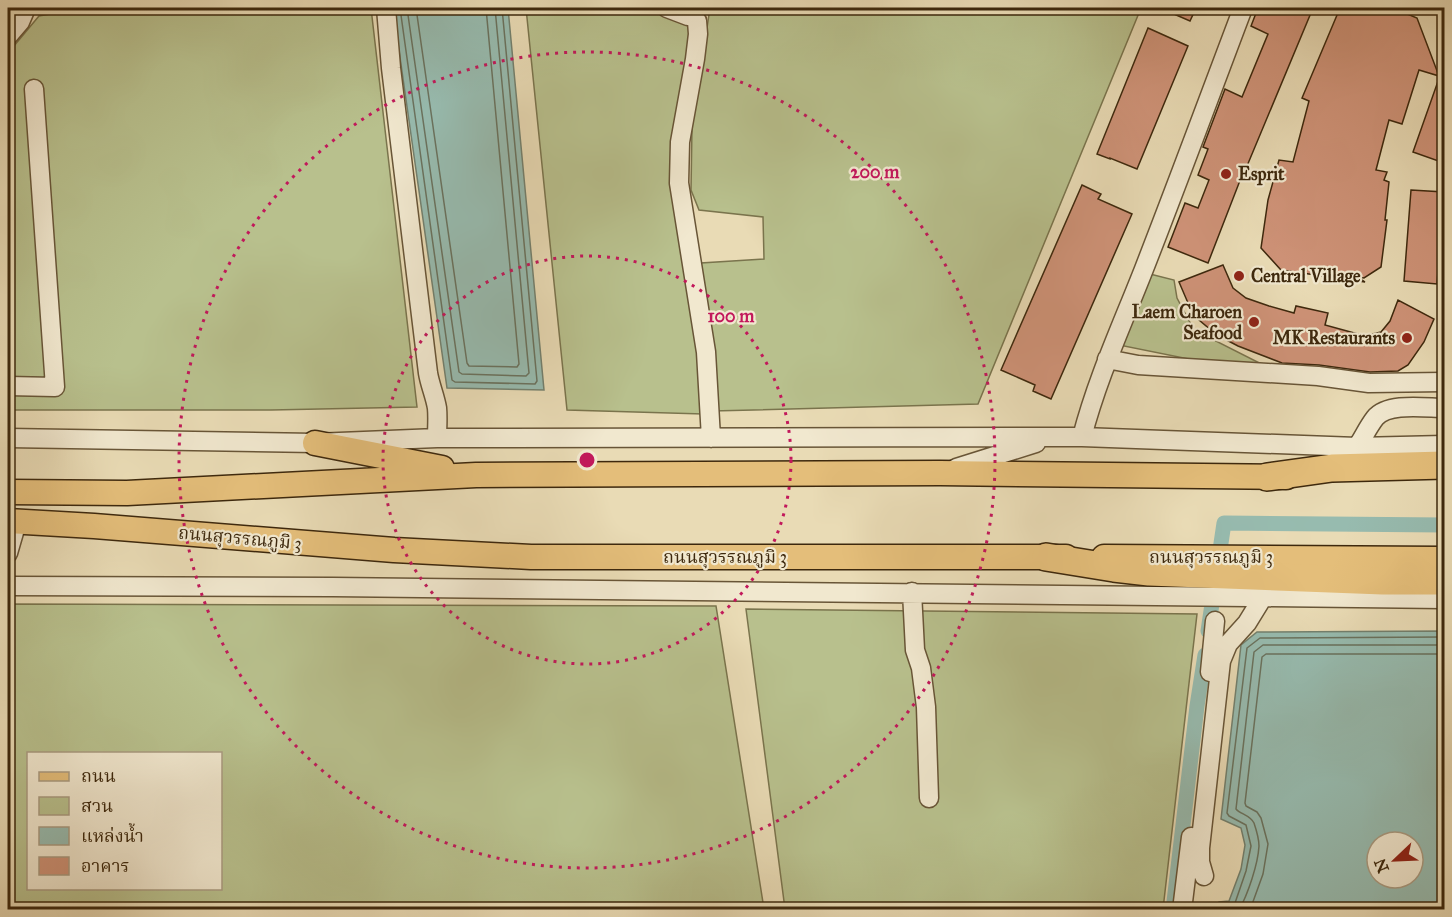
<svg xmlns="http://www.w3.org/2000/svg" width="1452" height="917" viewBox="0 0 1452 917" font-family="'IM FELL Great Primer','Noto Serif Thai',serif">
	<rect width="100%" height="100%" fill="#e9dbb5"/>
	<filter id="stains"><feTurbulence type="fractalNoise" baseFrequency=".00333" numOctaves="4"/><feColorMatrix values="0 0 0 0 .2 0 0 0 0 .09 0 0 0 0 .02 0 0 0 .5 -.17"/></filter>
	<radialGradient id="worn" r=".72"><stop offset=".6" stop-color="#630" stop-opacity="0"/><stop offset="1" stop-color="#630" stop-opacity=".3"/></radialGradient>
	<!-- green -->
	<path fill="#b8c08d" stroke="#7a744d" stroke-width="1.5" fill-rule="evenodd" d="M84 8H371L417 407 271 410H8V53L39 16Z
		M526 8H696L677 127 703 414 567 410Z
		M710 8H1141L978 404 712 411 701 263 764 259 763 217 699 210 691 190 692 127Z
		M1146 273 1174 280 1177 298 1194 330 1293 380 1119 345Z
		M8 604 716 606 764 909H8ZM28 754H220V888H28Z
		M746 609 1197 614 1163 909H785Z"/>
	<!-- water -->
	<path fill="#97bbaf" stroke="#73806e" stroke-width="1.5" fill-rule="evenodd" d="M393 8H508L544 390 447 388Z
		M1444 631V909H1217L1219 902 1229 901 1241 869 1245 845 1241 828 1221 819 1241 645 1257 632ZM1377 842H1413V878H1377Z"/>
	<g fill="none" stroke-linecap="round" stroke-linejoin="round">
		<!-- shore -->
		<path stroke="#6a725e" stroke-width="1.5" d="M400 8 452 380 455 382 535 384 537 381 502 8
			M407 8 459 372 462 374 526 376 529 373 495 8
			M416 8 467 363 469 366 517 367 519 364 486 8
			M1223 910C1226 906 1232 908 1235 903L1246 871 1251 846 1246 825 1229 816 1227 813 1247 648 1260 638 1444 637
			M1239 910C1248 894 1258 864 1259 846 1259 840 1256 829 1254 823 1250 815 1240 814 1236 809L1254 652 1263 645H1444
			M1250 910 1263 874 1268 844 1261 818 1257 812 1246 806 1245 803 1262 657 1266 654H1444"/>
		<!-- canal -->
		<path stroke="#97bbaf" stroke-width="15" d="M1208 631 1224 523 1444 525
			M1173 910 1197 706 1205 655"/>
	</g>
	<!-- building -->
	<path fill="#ce9277" stroke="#3d280d" stroke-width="1.5" d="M1160 8H1196L1190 21Z
		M1258 8H1313L1247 166 1246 165 1208 263 1168 247 1185 203 1198 208 1209 180 1198 175 1208 149 1203 147 1225 89 1242 97 1268 34 1251 26Z
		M1340 8H1393L1417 18 1439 76 1419 70 1402 124 1389 120 1376 170 1387 172 1384 180 1389 182 1385 220H1387L1381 267 1364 278 1358 277 1365 282 1281 270 1261 248 1268 200 1279 160 1293 162 1309 101 1302 98Z
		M1148 28 1188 46 1137 169 1110 158V159L1097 154Z
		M1443 67 1444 68V163L1413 152Z
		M1082 185 1101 194 1098 199 1132 214 1051 399 1033 391 1035 385 1001 370Z
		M1411 190 1444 192 1437 284 1404 281Z
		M1223 265 1233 288 1246 298 1269 306 1294 313 1296 306 1328 313 1325 325 1358 334 1368 335 1381 332 1390 321 1398 300 1434 319 1424 342 1408 365 1398 371 1370 372 1319 365 1282 363 1238 346 1217 335 1199 320 1188 303 1179 282Z"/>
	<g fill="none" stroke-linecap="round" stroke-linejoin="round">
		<defs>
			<path id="minor" d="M386 8 391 68 428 373C430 385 435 396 437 408 438 418 437 428 437 438
				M667 8 688 16 693 17 697 21 698 34 695 59 680 142 679 183 706 352 711 438
				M8 36 20 22 26 8
				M1107 359 1138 365 1318 376 1369 383 1444 382
				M8 386 55 387 34 89
				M1082 437C1097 379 1122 325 1144 269 1178 182 1210 95 1243 8
				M8 438 315 443 437 438 1082 437 1357 447 1444 445
				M1357 447C1363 438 1368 427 1375 418 1388 402 1426 408 1444 408
				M956 468 1036 443
				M8 553 17 522
				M8 586 333 587 1444 599
				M912 592 915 650 921 668 926 707 929 798
				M1210 672 1215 621
				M1204 876 1200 862V848L1221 661 1228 644 1247 623 1263 597
				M1182 910 1191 837"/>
			<path id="major" d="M315 443 442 468
				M8 492 127 493 476 475 940 473 1286 477
				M8 521 94 526 394 550 531 557H1066
				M1104 557 1444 559"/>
			<path id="highway" d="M1267 477 1332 468 1444 465
				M1046 557 1114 568 1149 572 1383 581H1444"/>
		</defs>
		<!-- minor casing -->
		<use href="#minor" stroke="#685537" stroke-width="21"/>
		<!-- major casing -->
		<use href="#major" stroke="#3d280d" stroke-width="27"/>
		<!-- highway casing -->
		<use href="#highway" stroke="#3d280d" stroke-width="30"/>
		<!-- minor -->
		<use href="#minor" stroke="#f1e8cf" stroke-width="18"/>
		<!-- major -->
		<use href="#major" stroke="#e4be7a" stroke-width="24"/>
		<!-- highway -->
		<use href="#highway" stroke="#e4be7a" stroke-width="27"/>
	</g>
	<!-- distance rings -->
	<g fill="none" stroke="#c2185b" stroke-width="3" stroke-dasharray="3 6">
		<circle cx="587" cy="460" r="204"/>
		<circle cx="587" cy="460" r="408"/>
	</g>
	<!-- markers -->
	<g fill="#8f2418" stroke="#f1e8cf" stroke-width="2">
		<circle cx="1226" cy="174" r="6"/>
		<circle cx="1239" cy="276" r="6"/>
		<circle cx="1254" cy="322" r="6"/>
		<circle cx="1407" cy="338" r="6"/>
	</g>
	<g text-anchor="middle" stroke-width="4.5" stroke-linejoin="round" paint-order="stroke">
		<!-- poi labels -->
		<g font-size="18" font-weight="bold" fill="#3d280d" stroke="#f1e8cf" text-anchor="start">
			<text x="1238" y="180">Esprit</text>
			<text x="1251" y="282">Central Village</text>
			<text x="1242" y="318" text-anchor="end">Laem Charoen<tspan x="1242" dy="21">Seafood</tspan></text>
			<text x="1395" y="344" text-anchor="end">MK Restaurants</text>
		</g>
		<!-- street labels -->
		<g font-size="18" fill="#3d280d" stroke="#f1e8cf">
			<text transform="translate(240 538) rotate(5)" y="6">ถนนสุวรรณภูมิ 3</text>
			<text x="725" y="563">ถนนสุวรรณภูมิ 3</text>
			<text x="1211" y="563">ถนนสุวรรณภูมิ 3</text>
		</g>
	</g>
	<circle cx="587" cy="460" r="9" fill="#c2185b" stroke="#f1e8cf" stroke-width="3"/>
	<g font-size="18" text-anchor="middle" font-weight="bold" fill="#c2185b" stroke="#f1e8cf" stroke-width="4.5" stroke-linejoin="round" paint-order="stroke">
		<text x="875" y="178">200 m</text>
		<text x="731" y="322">100 m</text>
	</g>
	<!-- margin -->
	<rect width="1452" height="917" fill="none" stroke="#e9dbb5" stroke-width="30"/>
	<rect x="9" y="9" width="1434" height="899" fill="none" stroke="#3d280d" stroke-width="3"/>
	<rect x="15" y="15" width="1422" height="887" fill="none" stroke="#3d280d" stroke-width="1.5"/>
	<!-- legend -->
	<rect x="27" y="752" width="195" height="138" fill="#f1e8cf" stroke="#a99b81" stroke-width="1.5"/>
	<rect x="39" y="772" width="30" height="9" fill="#e4be7a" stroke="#a99b81" stroke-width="1.5"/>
	<text x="81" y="782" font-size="18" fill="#3d280d">ถนน</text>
	<rect x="39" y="797" width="30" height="18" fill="#b8c08d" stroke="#a99b81" stroke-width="1.5"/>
	<text x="81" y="812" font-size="18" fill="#3d280d">สวน</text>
	<rect x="39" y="827" width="30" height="18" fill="#97bbaf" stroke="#a99b81" stroke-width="1.5"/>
	<text x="81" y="842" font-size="18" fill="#3d280d">แหล่งน้ำ</text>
	<rect x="39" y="857" width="30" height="18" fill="#ce9277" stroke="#a99b81" stroke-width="1.5"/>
	<text x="81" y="872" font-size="18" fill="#3d280d">อาคาร</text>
	<!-- north arrow -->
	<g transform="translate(1395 860) rotate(247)"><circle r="28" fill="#f1e8cf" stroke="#a99b81" stroke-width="1.5"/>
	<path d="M0-4.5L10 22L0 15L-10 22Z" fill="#8f2418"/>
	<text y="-9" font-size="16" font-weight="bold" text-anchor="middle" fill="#3d280d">N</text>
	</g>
	<rect width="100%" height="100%" filter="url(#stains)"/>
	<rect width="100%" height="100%" fill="url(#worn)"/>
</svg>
